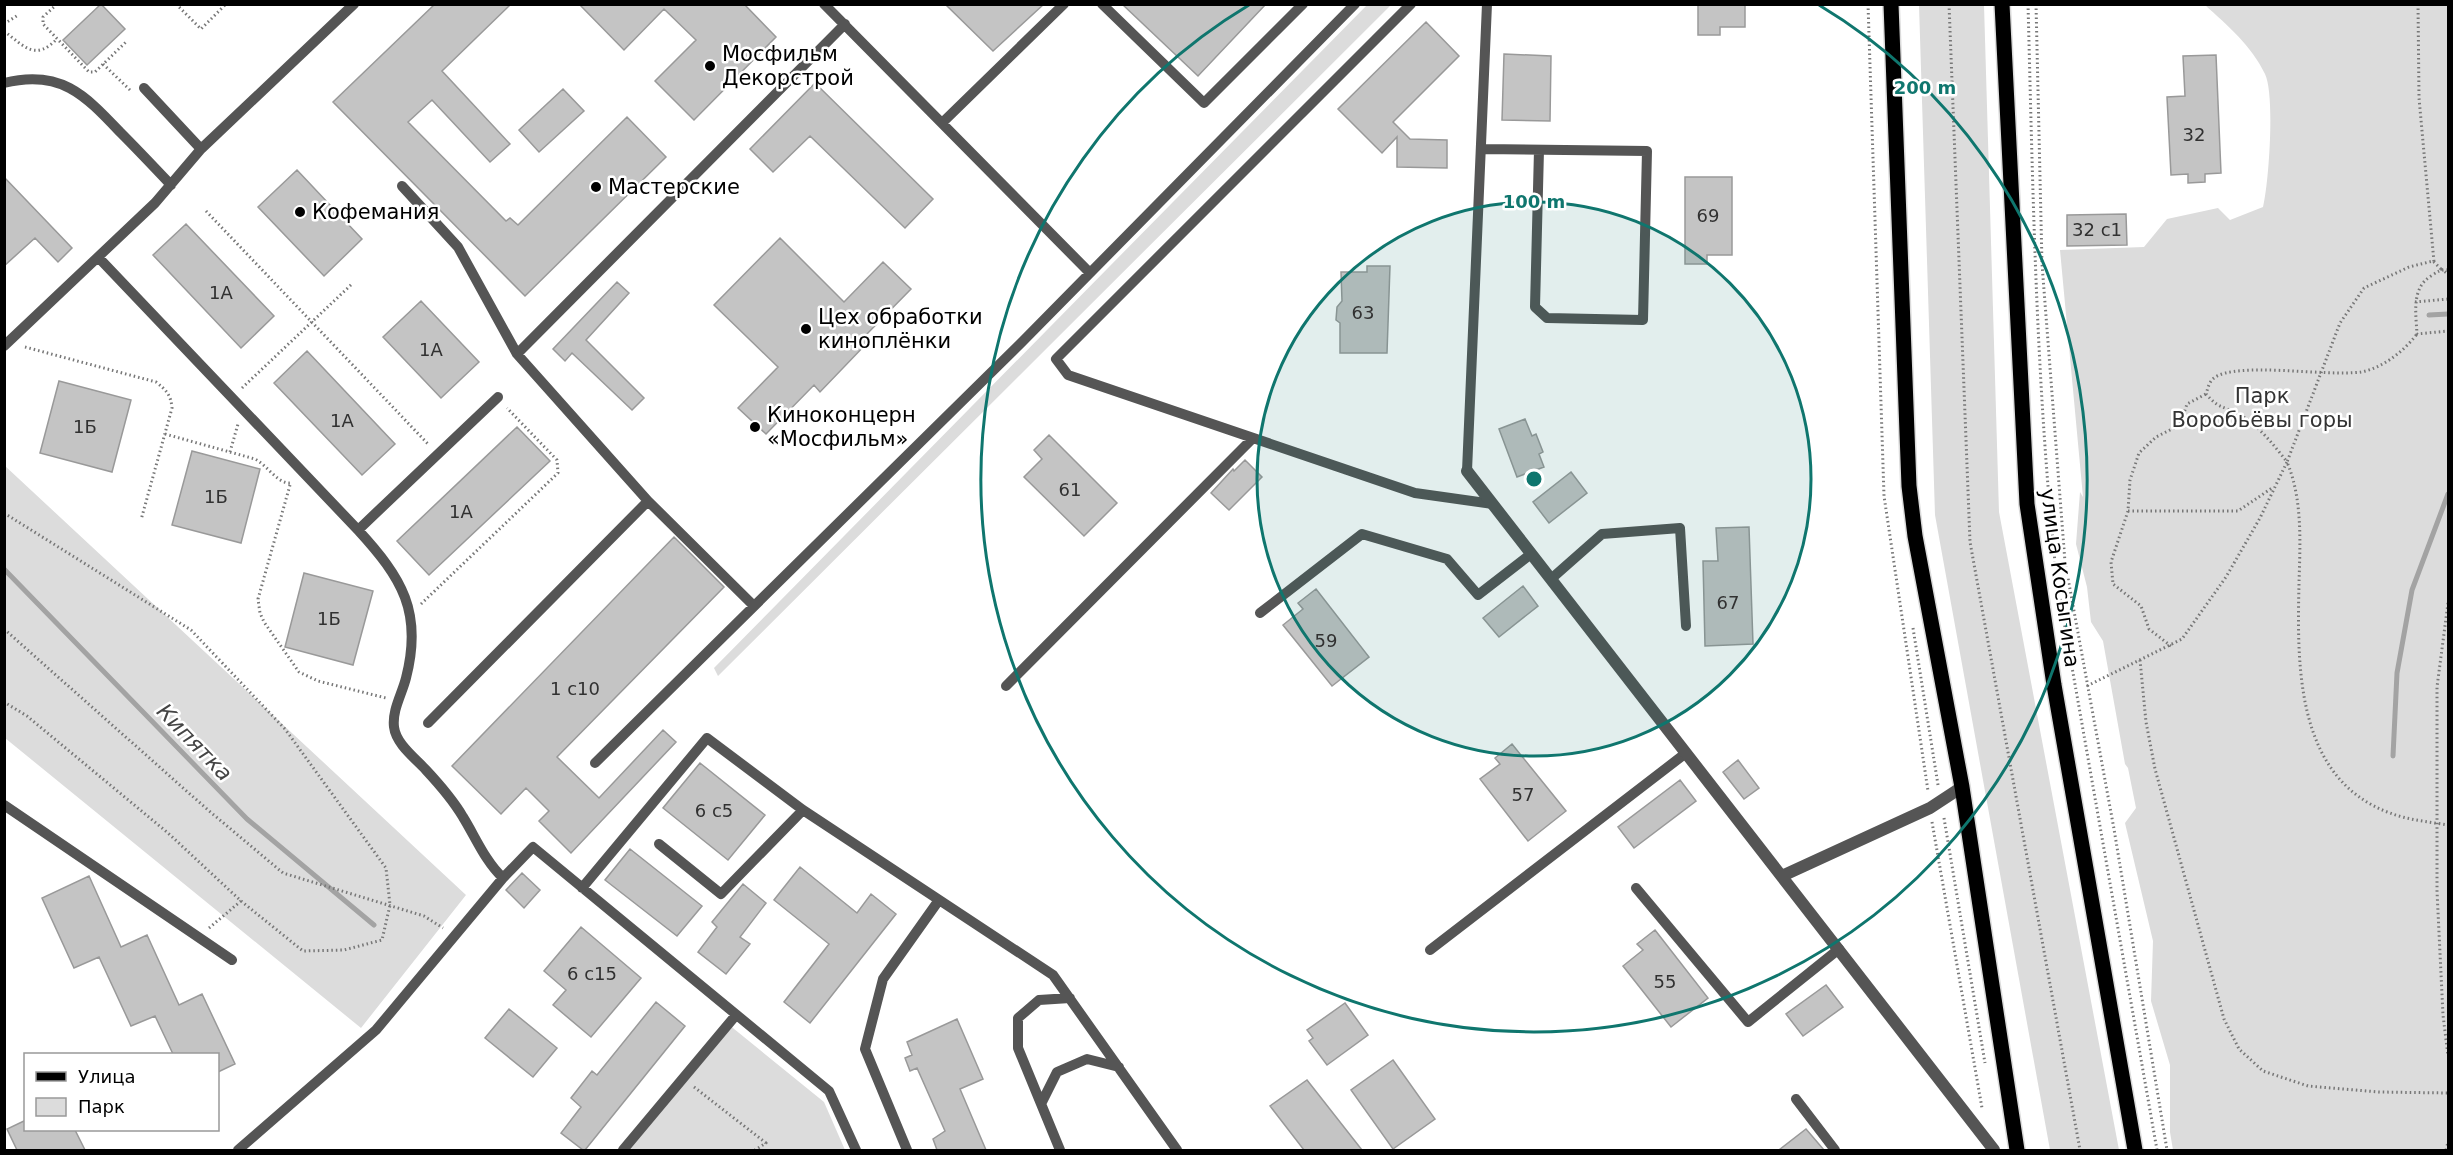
<svg xmlns="http://www.w3.org/2000/svg" width="2453" height="1155" viewBox="0 0 2453 1155" font-family="'DejaVu Sans',sans-serif">
	<rect width="100%" height="100%" fill="#fff"/>
	<!-- green -->
	<path fill="#dcdcdc" d="M1368 4 1391 5 718 676 714 668Z
		M1919 5H1984L1999 512 2119 1150H2050L1935 515Z
		M2205 5H2448V1150H2173L2170 1132V1065L2151 1001 2153 941 2125 823 2136 808 2128 768 2125 764 2103 641 2091 622 2087 587 2076 544 2080 492 2083 497 2060 250 2144 247 2167 219 2218 208 2230 220 2263 207C2269 183 2275 94 2265 74 2251 45 2228 26 2205 5Z
		M4 465 466 895 361 1028 5 738Z
		M728 1024 824 1102 845 1150H621Z"/>
	<g fill="none" stroke-linecap="round" stroke-linejoin="round">
		<!-- stream -->
		<path stroke="#a3a3a3" stroke-width="5" d="M2429 315 2448 314
			M4 569 247 819 374 925
			M2393 756 2397 673 2412 590 2448 494"/>
	</g>
	<!-- building -->
	<path fill="#c4c4c4" stroke="#999" stroke-width="1.5" d="M101 4 125 29 87 65 63 40Z
		M435 4H511L442 71 510 144 490 162 432 100 408 122 506 221 510 218 518 225 627 117 666 157 525 296 333 102Z
		M579 4H744L776 37 694 120 655 81 696 40 664 9 624 50Z
		M945 4H1044L993 51Z
		M1122 4H1266L1198 76Z
		M1698 4H1745V27H1720V35H1698Z
		M1426 22 1459 56 1393 122 1410 139 1447 140V168L1397 167V137L1382 153 1338 109Z
		M1504 54 1551 56 1550 121 1502 120Z
		M2216 55 2221 173 2205 174V182L2188 183V174L2171 175 2167 97 2185 96 2183 56Z
		M815 83 933 199 905 228 810 136 773 172 750 149Z
		M563 89 584 111 539 152 519 130Z
		M297 170 362 239 324 276 258 207Z
		M4 177 72 248 58 262 35 238 4 266Z
		M1685 177H1732V255H1707V264H1685Z
		M2126 214 2127 245 2067 246V215Z
		M186 224 274 316 241 348 153 255Z
		M780 238 844 302 883 262 911 289 864 337 868 342 820 392 814 385 766 434 738 408 778 367 714 305Z
		M1367 266H1390L1387 353H1340V323L1336 320 1337 307 1342 301 1341 272H1367Z
		M617 282 629 293 586 340 644 398 632 410 572 353 565 361 553 349Z
		M421 301 479 362 441 398 383 337Z
		M307 351 395 444 362 475 274 383Z
		M59 381 131 400 112 472 40 453Z
		M1525 419 1532 436 1536 434 1543 452 1539 454 1544 467 1517 477 1499 429Z
		M517 427 550 461 429 575 397 541Z
		M1049 435 1117 503 1084 536 1024 477 1042 459 1034 450Z
		M192 451 260 469 241 543 172 525Z
		M1245 460 1262 477 1229 510 1211 493 1233 469 1234 471Z
		M1571 472 1587 493 1549 523 1533 502Z
		M1749 527 1753 644 1705 646 1703 561H1718L1716 528Z
		M674 537 724 587 557 757 599 798 663 730 676 742 571 853 539 821 549 811 526 788 501 814 452 766Z
		M304 573 373 591 353 665 285 647Z
		M1523 586 1538 606 1499 637 1483 618Z
		M1316 589 1369 657 1332 686 1283 625 1303 609 1298 603Z
		M1512 744 1566 811 1528 841 1480 779 1500 764 1495 758Z
		M1738 760 1759 788 1744 799 1723 772Z
		M700 763 765 815 728 860 663 808Z
		M1680 780 1696 801 1634 848 1618 827Z
		M630 849 702 906 677 936 605 880Z
		M800 867 857 913 871 894 896 914 810 1023 784 1002 829 944 774 900Z
		M522 873 540 890 524 908 506 890Z
		M89 876 121 947 147 935 179 1005 202 994 235 1064 218 1072V1054H173L155 1016 131 1026 99 957 74 968 42 898Z
		M743 884 766 903 740 937 750 944 726 974 698 952 717 927 712 922Z
		M581 927 641 978 591 1037 553 1005 566 990 544 971Z
		M1655 930 1708 998 1671 1027 1623 966 1643 950 1637 944Z
		M1826 985 1843 1007 1803 1036 1786 1014Z
		M656 1002 685 1026 585 1150H583L561 1133 581 1107 571 1098 592 1071 597 1075Z
		M1345 1003 1368 1035 1327 1065 1309 1041 1313 1038 1307 1030Z
		M509 1009 557 1048 533 1077 485 1038Z
		M957 1019 983 1079 960 1089 986 1150H937L933 1139 945 1131 917 1068 910 1071 905 1058 912 1055 907 1042Z
		M1393 1060 1435 1119 1393 1149 1351 1090Z
		M1307 1080 1362 1150H1304L1270 1106Z
		M26 1120V1130H75L85 1150H17L7 1129Z
		M1806 1129 1824 1150H1779Z"/>
	<g fill="none" stroke-linecap="round" stroke-linejoin="round">
		<defs>
			<path id="primary" d="M1891 4 1909 486 1915 536 1962 787 2017 1150
				M2002 4 2027 504 2054 685 2135 1150"/>
		</defs>
		<!-- primary casing -->
		<use href="#primary" stroke="#dbdbdb" stroke-width="18"/>
		<!-- path -->
		<path stroke="#777" stroke-width="3" stroke-dasharray="1.5 3" stroke-linecap="butt" d="M57 4 43 17V24L89 72H95L127 41
			M176 4 201 29 226 4
			M1868 4 1884 496 1928 791
			M1949 4 1970 542 2080 1150
			M2028 4C2033 194 2036 383 2056 572
			M2036 4 2042 264 2065 562 2114 829 2167 1150
			M2418 4 2419 98 2434 262
			M4 24 18 15
			M4 31C25 47 35 61 57 39
			M103 64 130 90
			M206 211 428 444
			M2441 269 2433 261 2409 267 2364 288 2340 323 2287 462C2303 500 2300 544 2299 584 2297 667 2296 779 2390 813 2408 820 2430 822 2448 825
			M2441 269 2448 274
			M2448 270C2441 269 2437 272 2431 276 2411 288 2416 314 2417 334L2448 331
			M2415 302 2448 299
			M25 347 156 382C166 390 171 395 172 408L141 520
			M242 388 353 283
			M165 434 255 459C267 465 278 484 290 483
			M230 452 238 424
			M290 485 258 599 260 613 264 622 299 672 318 681 386 698
			M2128 511H2238L2272 488
			M4 513 191 630 285 729 386 868 390 905 382 940 344 950 303 951 241 901 168 833 27 716 4 702
			M2060 599 2157 1150
			M2448 603 2437 687V891L2443 1015 2448 1056
			M421 604 558 473 557 460 507 408
			M1913 628 1938 785
			M4 629 208 810 283 873 424 916 443 928
			M2171 646 2149 629 2141 606 2113 584 2111 562 2128 511 2130 480 2139 453 2156 437 2180 425 2187 404 2206 394
			M2140 660 2146 722 2155 769 2224 1019 2239 1049 2263 1071 2308 1086 2379 1092 2448 1093
			M2087 686 2182 639 2226 577 2260 518 2287 462C2274 445 2258 425 2239 414 2223 406 2219 409 2206 394 2208 388 2209 382 2214 378 2236 361 2327 377 2361 372 2383 368 2404 351 2417 334
			M1944 818 1985 1063
			M1932 822 1982 1108
			M209 928 241 901
			M694 1087 766 1143 755 1150
			M2446 1150 2448 1142"/>
		<!-- lane -->
		<path stroke="#555" stroke-width="10" d="M824 4 1090 273
			M1102 4 1204 103 1303 4
			M1411 4 1056 359 1068 375 1415 493 1493 504
			M4 83C60 69 84 94 120 132 137 149 154 167 171 185
			M144 88 201 149
			M942 123 1064 4
			M1481 149 1647 151 1643 320 1547 318 1535 307 1539 150
			M402 186 458 247 517 354 648 501 754 606
			M98 257 358 530C402 578 423 612 406 678 402 694 392 710 394 727 396 744 415 758 426 770 440 785 453 800 463 817 476 838 485 861 503 878
			M4 346 155 203 201 149 354 4
			M517 354 845 24
			M1467 471 1487 4
			M358 530 498 397
			M1551 579 1602 534 1680 528 1686 626
			M1260 613 1362 534 1447 559 1478 595 1531 554
			M1006 686 1253 438
			M428 723 648 501
			M595 763 1023 341 1355 4
			M4 805 232 960
			M659 844 721 894 803 810
			M582 888 707 738 803 810 1053 975 1177 1150
			M1636 888 1748 1022 1839 949
			M1430 950 1686 753
			M1796 1099 1835 1150
			M1041 1104 1057 1072 1087 1059 1119 1067
			M238 1150 376 1030 503 878 533 847 829 1091 856 1150
			M623 1150 736 1015
			M907 1150 865 1049 883 979 939 900
			M1060 1150 1018 1048V1018L1039 1000 1070 998"/>
		<!-- street -->
		<path stroke="#555" stroke-width="12" d="M1467 471 1994 1150
			M1782 876 1930 808 1962 787"/>
		<!-- primary -->
		<use href="#primary" stroke="#000" stroke-width="15"/>
	</g>
	<!-- distance rings -->
	<circle cx="1534" cy="479" r="277" fill="#0f766e" fill-opacity=".12"/>
	<g fill="none" stroke="#0f766e" stroke-width="3">
		<circle cx="1534" cy="479" r="277"/>
		<path d="M1819 5A553 553 0 1 1 1249 5"/>
	</g>
	<!-- markers -->
	<g fill="#000" stroke="#fff" stroke-width="2">
		<circle cx="710" cy="66" r="6"/>
		<circle cx="596" cy="187" r="6"/>
		<circle cx="300" cy="212" r="6"/>
		<circle cx="806" cy="329" r="6"/>
		<circle cx="755" cy="427" r="6"/>
	</g>
	<g text-anchor="middle" stroke-width="5" stroke-linejoin="round" paint-order="stroke">
		<!-- number labels -->
		<g font-size="18" fill="#313131">
			<text x="2194" y="141">32</text>
			<text x="1708" y="222">69</text>
			<text x="2097" y="236">32 с1</text>
			<text x="221" y="299">1А</text>
			<text x="1363" y="319">63</text>
			<text x="431" y="356">1А</text>
			<text x="342" y="427">1А</text>
			<text x="85" y="433">1Б</text>
			<text x="1070" y="496">61</text>
			<text x="216" y="503">1Б</text>
			<text x="461" y="518">1А</text>
			<text x="1728" y="609">67</text>
			<text x="329" y="625">1Б</text>
			<text x="1326" y="647">59</text>
			<text x="575" y="695">1 с10</text>
			<text x="1523" y="801">57</text>
			<text x="714" y="817">6 с5</text>
			<text x="592" y="980">6 с15</text>
			<text x="1665" y="988">55</text>
		</g>
		<!-- poi labels -->
		<g font-size="21" fill="#000" stroke="#fff" text-anchor="start">
			<text x="722" y="61">Мосфильм<tspan x="722" dy="24">Декорстрой</tspan></text>
			<text x="608" y="194">Мастерские</text>
			<text x="312" y="219">Кофемания</text>
			<text x="818" y="324">Цех обработки<tspan x="818" dy="24">киноплёнки</tspan></text>
			<text x="767" y="422">Киноконцерн<tspan x="767" dy="24">«Мосфильм»</tspan></text>
		</g>
		<!-- park labels -->
		<g font-size="21" fill="#333" stroke="#fff">
			<text x="2262" y="403">Парк<tspan x="2262" dy="24">Воробьёвы горы</tspan></text>
		</g>
		<!-- street labels -->
		<g font-size="21" fill="#000" stroke="#fff">
			<text transform="translate(2060 578) rotate(82)" y="7">улица Косыгина</text>
		</g>
		<!-- water labels -->
		<g font-size="22" font-style="italic" fill="#444" stroke="#fff">
			<text transform="translate(195 742) rotate(46)" y="8">Кипятка</text>
		</g>
	</g>
	<circle cx="1534" cy="479" r="9" fill="#0f766e" stroke="#fff" stroke-width="3"/>
	<g font-size="18" text-anchor="middle" font-weight="bold" fill="#0f766e" stroke="#fff" stroke-width="5" stroke-linejoin="round" paint-order="stroke">
		<text x="1925" y="94">200 m</text>
		<text x="1534" y="208">100 m</text>
	</g>
	<!-- border -->
	<rect width="2453" height="1155" fill="none" stroke="#000000" stroke-width="12"/>
	<!-- legend -->
	<rect x="24" y="1053" width="195" height="78" fill="#ffffff" stroke="#999999" stroke-width="1.5"/>
	<rect x="36" y="1072" width="30" height="9" fill="#000000" stroke="#999999" stroke-width="1.5"/>
	<text x="78" y="1083" font-size="18" fill="#000000">Улица</text>
	<rect x="36" y="1098" width="30" height="18" fill="#dcdcdc" stroke="#999999" stroke-width="1.5"/>
	<text x="78" y="1113" font-size="18" fill="#000000">Парк</text>
</svg>
